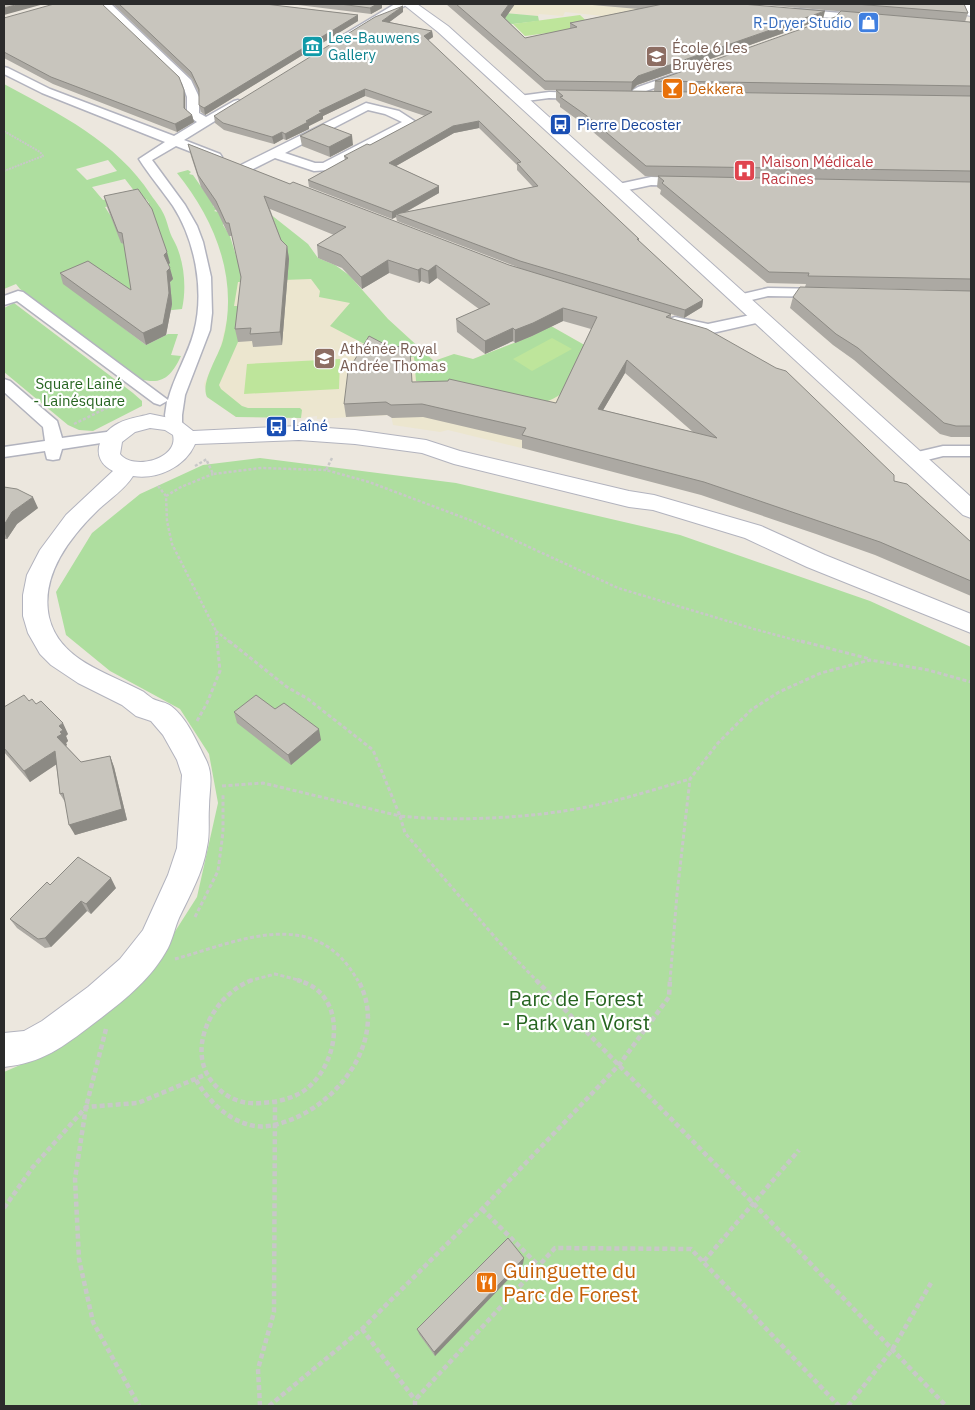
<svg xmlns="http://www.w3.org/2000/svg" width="975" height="1410" viewBox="0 0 975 1410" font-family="'IBM Plex Sans',sans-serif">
	<rect width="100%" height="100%" fill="#ece7de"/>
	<!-- education -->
	<path fill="#ece6cf" d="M495 4H645L724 11 612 17 565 12 563 16 539 14 538 16 490 11Z
		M349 275 388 319 434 361 454 354 473 359 532 336 551 326 588 347 538 452 448 430 440 432 393 425 391 415 334 418 317 419V416L301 418 236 417 207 397 204 384 220 349 228 315V278Z"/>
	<!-- green -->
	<path fill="#aede9f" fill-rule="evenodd" d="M494 12 538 16 539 21 513 24 503 23Z
		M4 84C58 113 117 142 151 195 156 202 162 209 165 217 168 224 169 232 173 239 184 258 187 287 182 309L143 313 118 324 146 345 168 334H178L171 355 181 356C172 375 163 386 140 379L20 289 16 284 4 289ZM108 160 117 171 87 180 76 169ZM125 179 135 192 103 200 92 187ZM146 199 149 203 114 221 105 207ZM172 279 170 281 171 297 142 299Z
		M188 170 191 172 189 174 193 175 213 204V206L217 209 214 211 218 212 224 223 223 225 230 236 244 282H238L234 306H242L238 342 219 385 221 389 242 406 248 408H300L302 410 301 418 236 417 207 397C200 382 219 356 223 340 239 279 215 220 177 173Z
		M260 206 308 244 318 258 335 265 349 275 388 319 434 361 454 354 473 359 532 336 551 326 588 347C577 370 572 394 545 402L432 382 416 381 414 357 391 358 330 326 350 303 319 297 320 291 311 279 283 280Z
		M14 303 133 393 142 401V406L93 431 79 430 68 425 4 372V308Z
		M260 458 456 483 680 535 870 601 971 647V1406H4V1072L34 1059 160 955 197 897 218 803 209 754 180 709 110 671 66 635 56 592 92 533 140 494 203 465Z"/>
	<!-- pitch -->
	<path fill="#bee59b" d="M580 15 593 27 525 36 513 24Z
		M552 338 572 349 532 371 513 359Z
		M340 359 339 389 244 394 247 364Z"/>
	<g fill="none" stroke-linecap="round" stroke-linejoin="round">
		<defs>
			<path id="street" d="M100 4H111L191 80 199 97V113L206 117 234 101 238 100 244 103 184 140 220 154 222 157 220 160H212L176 146 152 160 185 205 197 226 203 242 211 277 212 313 210 330 185 395 182 415V424L180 428H168L166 424 165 415 167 401 160 405 154 403 17 301 4 305V296L18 291 23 292 168 400C174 376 188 355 194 332 205 291 195 240 173 206 162 190 149 175 139 159L165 142 42 93 4 74V67L8 68 50 89 174 136 197 122 187 115V97L182 83Z
				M395 4 406 5 349 39 345 40 340 37Z
				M795 9 864 15 869 18 864 21 791 14V10Z
				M681 72 685 73 687 75 685 77 646 91 643 93 641 98 637 99 631 96 633 90 638 87Z
				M549 92 583 93 589 96 583 99 549 98 519 102 513 99 519 96Z
				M366 103 399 111 416 122 329 170 314 171 275 158 249 171H241L239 168 241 165ZM368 110 385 114 402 122 323 163H315L285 153Z
				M651 177 685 178 691 182 685 186 651 185 619 192 613 188 614 185Z
				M768 288 826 289 831 290 833 293 831 296 826 297 768 296 739 303 734 302 732 299 734 296Z
				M760 313 765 315 768 318 765 321 708 334 670 325 667 322 670 319 675 317 708 324Z
				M4 379 10 381 57 421 62 438 114 431 120 432 122 436 120 440 114 441 62 449 59 459 53 460 47 459 45 451 4 457V447L45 441 43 427 4 392Z
				M943 446H971V456H943L915 463 909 462 906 458 909 454Z"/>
			<path id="secondary" d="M403 4H417L448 26 971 497V518L963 515 613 192 438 32Z
				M963 4H971V16L966 15Z
				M150 414 179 420 193 431 299 426 355 430 426 440 460 451 629 491 654 495 761 526 825 555 971 614V633L807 567 745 538 653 510 629 507 454 464 422 453 355 444 299 440 195 444C185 467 157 480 133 476 125 489 110 499 99 509 70 537 40 575 49 617 59 660 106 672 140 690 145 692 148 696 153 699 159 702 166 702 171 706 187 718 197 742 206 760 214 776 209 790 209 807 208 820 210 834 207 847 203 872 190 895 179 918 175 927 173 938 168 948 151 980 121 1003 93 1024 63 1047 42 1063 4 1067V1033L24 1031 42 1021 88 987 120 959 143 930 168 875 177 848 182 775 177 760 163 735 151 721 136 716 122 705 78 683 51 665 40 654 28 633 23 616V595L27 575 40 550 66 515 113 471C89 459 98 433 119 423 128 418 140 417 150 414ZM150 428 165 430 173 435C179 459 133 471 120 454L122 442 135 432Z"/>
		</defs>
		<!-- street casing -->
		<use href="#street" stroke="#b2b3be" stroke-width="3"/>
		<!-- secondary casing -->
		<use href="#secondary" stroke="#b2b3be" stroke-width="2"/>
		<!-- path-far3 -->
		<path stroke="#c8c8c8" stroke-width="2" stroke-dasharray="2 1" stroke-linecap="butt" d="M4 131 40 152 43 156 4 171"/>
		<!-- path-far2 -->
		<path stroke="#c8c8c8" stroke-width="2.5" stroke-dasharray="3 2" stroke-linecap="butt" d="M74 424 127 398
			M332 458 326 470 369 482 475 522 618 588 754 629 806 643
			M207 461 213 474 261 468 326 470
			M195 466 207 459
			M158 486 166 496 167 521 172 544 216 631 217 643
			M166 496 181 487 213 474
			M216 631 231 643"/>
		<!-- path-far1 -->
		<path stroke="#c8c8c8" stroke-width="3" stroke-dasharray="4 2.5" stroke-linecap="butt" d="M229 641 287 687 308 699 373 750 400 816C456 822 531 818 587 807 622 800 656 789 690 779
			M801 641 870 659
			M197 721 207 703 220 671 217 641
			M222 786 263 783 400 816 405 833 499 942 537 981
			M195 917 218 871 223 832V794
			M175 959C240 941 315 904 358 981
			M249 981 275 974 302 981
			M670 981 677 894 690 779 718 743 751 710 779 692 821 673 870 660 928 670 971 682"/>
		<!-- path -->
		<path stroke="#c8c8c8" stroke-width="4.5" stroke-dasharray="5 3" stroke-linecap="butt" d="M252 980C217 993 186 1043 210 1079 223 1097 240 1105 262 1103 277 1102 292 1099 305 1090 341 1063 349 993 297 980
			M536 980 753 1203 946 1406
			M106 1029 86 1107 75 1179 79 1259 93 1322 139 1406
			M196 1080C208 1100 226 1119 250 1125 265 1129 281 1124 295 1118 345 1096 388 1034 358 980
			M4 1208 33 1167 86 1107 138 1103 207 1074
			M482 1209 539 1266
			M704 1261 799 1150
			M362 1329 415 1400
			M260 1406 258 1369 274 1312 275 1103
			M269 1406 362 1329 482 1209 619 1065 669 997 670 980
			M415 1406V1400L555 1248 691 1249 839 1406
			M848 1406 892 1350 931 1283"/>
		<!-- street -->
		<use href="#street" fill="#fff" fill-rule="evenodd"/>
		<!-- secondary -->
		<use href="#secondary" fill="#fff" fill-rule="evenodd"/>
	</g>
	<!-- wall -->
	<path fill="#aca9a3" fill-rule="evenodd" d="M113 4H265L358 15V21L205 115 201 112 199 105V93L192 79Z
		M290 4H382V8L371 14Z
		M446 4H515L505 18 525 38 570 29V23L638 9 581 4H742L823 19 637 85 631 91H654L655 81 956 21 754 4H964L968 13 965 22 971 24V182L811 179 971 182V437H951L940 434 854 360 833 345 790 308 793 297 947 290 805 287 806 284 767 283 660 194 661 190 657 187 658 177 645 176 586 126 560 107V104L556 100V90H545Z
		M403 12 389 22 432 31 433 37 428 40 639 239V241L703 300 702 307 684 318 671 314V318L894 481 971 542V596L875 555 816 534 701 495 522 448V440L423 417 392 418 387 415 346 417 344 404 390 347 408 351 412 382 556 403 591 329 563 321 532 336 515 343 513 341 485 354 457 332 456 319 479 309 437 278 429 284 421 281 419 283 389 273 362 289 342 268 318 258 317 245 334 235 270 209 281 240 287 246 289 259 282 345 253 347 252 341 238 342 235 329 241 278 232 236H229L218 213 201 187 191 156 188 144 290 184 509 265 520 268 397 221 396 217 392 219 309 187 308 180 345 160 344 156 370 145 425 116 365 96 323 116V119L309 126V129L286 140 283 139 274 144 224 130 215 123 214 116ZM479 128 517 165V170L533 187 406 212 439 193V186L396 166 454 133ZM625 373 693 432 603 410Z
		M4 18 185 97V109L192 115 194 122 177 132 53 84 4 58Z
		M300 136 353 145 330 157 302 146Z
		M104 196 170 263 168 265 173 279 170 282 172 304 166 335 146 345 63 284 60 273 131 290 124 244 121 243 107 207Z
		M4 487 38 508 17 524 7 539H4Z
		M29 701 68 734 66 736 68 741 66 743 67 745 66 746 81 762 110 756 114 767 127 820 75 835 65 802 60 794 56 764 30 782 4 752V707Z
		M275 709 321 740 291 765 237 723 234 712Z
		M50 885 116 888 91 914 87 911 51 947 45 948 17 928 10 919Z
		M523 1264 435 1356 419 1334 417 1329Z"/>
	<!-- shaded-wall -->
	<path fill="#8c8a84" d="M19 4H44L4 15V8Z
		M377 4H382V8L371 14 370 8Z
		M509 4H515L501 24V15Z
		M403 6V12L383 27 382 21Z
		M825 11 823 19 637 85 631 91 632 82 638 76Z
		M358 15V21L205 115 204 108Z
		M432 31 433 37 424 43V36Z
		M365 89V96L323 116V119L309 126V129L286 140 285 134 319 111Z
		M184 90 185 97V115L184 108Z
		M192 115 194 122 177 132 175 124Z
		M479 121V128L454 133 389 170V163L453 126Z
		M282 132 283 139 274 144 272 137Z
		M352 135 353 145 330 157 329 147Z
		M439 186V193L400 215 396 214V217L392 219V212Z
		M287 246 289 259 282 345 280 332Z
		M167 252 170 263 166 266 164 255Z
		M388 260 389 273 362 289 361 277Z
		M436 265 437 278 429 284 428 271Z
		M170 268 173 279 170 282 172 304 166 335 146 345 143 333 167 271Z
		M421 268V281L419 283 418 270Z
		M703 300 702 307 684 318 685 310Z
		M563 308V321L532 336 515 343V330Z
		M513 328V341L485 354V341Z
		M627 360 625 373 596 422 598 409Z
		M33 497 38 508 17 524 7 539 4 531V525L12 512Z
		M63 723 68 734 66 736 68 741 66 743 67 745 63 748 57 737 59 726Z
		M319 729 321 740 291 765 288 755Z
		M55 751 60 762 30 782 24 771Z
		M110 756 114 767 127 820 75 835 69 825Z
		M111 878 116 888 91 914 86 904Z
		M81 901 87 911 51 947 45 938Z
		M524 1258 523 1264 435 1356 434 1352Z"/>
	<!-- building -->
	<path fill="#c8c5bd" stroke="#8c8a84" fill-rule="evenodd" d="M4 4H19L4 8Z
		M54 4H102L179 77 184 90V108L192 115 175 124 51 77 4 52V18Z
		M119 4H265L358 15 204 108 199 105V89L191 72Z
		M340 4H377L370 8Z
		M456 4H509L501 15 525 38 577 27 570 23 663 4H742L825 11 638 76 632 82 545 81Z
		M855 4H964L968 13Z
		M403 6 382 21 432 31 424 36 639 239H637L703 300 685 310 520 261 396 214 538 186 517 163 521 162 479 121 453 126 389 163 439 186 392 212 308 180 348 158 344 156 367 144 370 145 432 112 365 89 319 111 322 112 306 121 308 122 285 134 282 132 272 137 223 123 214 116 375 17Z
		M841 11 970 22 971 24V86L655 81 835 17Z
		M556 90 971 96V171L646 166 587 116 560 97 563 96Z
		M323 124 352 135 329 147 300 136Z
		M188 144 290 184 293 182 509 265 671 314 666 317 707 329 776 368 786 371 894 475V481L907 484 971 542V581L880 542 704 482 522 435 526 428 422 404 391 405 386 402 344 404 348 371 369 336 390 347 408 346V352L410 351 412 382 448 381 449 379 556 403 597 317 563 308 533 323 515 330 513 328 485 341 456 319 490 304 436 265 428 271 421 268 418 270 388 260 361 277 341 255 317 245 346 227 264 196 281 240 287 246 280 332 250 334 251 328 235 329 241 277 229 223H226L216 201 198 175ZM627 360 717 438 598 409Z
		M658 176 971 182V279L808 276 809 273 769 272 662 183 664 181Z
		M138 189 152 209 167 252 164 255 170 268 167 271 169 293 163 324 143 333 60 273 88 261 131 290 122 233 118 232 104 196Z
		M800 287 971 291V426H956L944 423 858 348 836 334 793 297Z
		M4 487 17 489 33 497 12 512 4 525Z
		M24 695 29 701 32 699 36 704 41 701 63 723 59 726 63 730 60 732 62 734 57 737 81 762 110 756 122 809 69 825 65 802 63 793 60 794 55 751 24 771 4 748V707Z
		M256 695 275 709 284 703 319 729 288 755 234 712Z
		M78 857 111 878 86 904 81 901 45 938 38 939 10 919 47 882 50 885Z
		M508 1238 524 1258 434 1352 417 1329Z"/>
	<!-- icons -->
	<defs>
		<symbol id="shop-square" viewBox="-11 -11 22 22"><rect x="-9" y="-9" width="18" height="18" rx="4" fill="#3f7fe0" stroke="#fff"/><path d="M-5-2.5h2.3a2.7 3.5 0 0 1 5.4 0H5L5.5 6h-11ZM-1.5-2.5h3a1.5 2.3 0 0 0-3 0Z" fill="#fff"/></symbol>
		<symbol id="museum-square" viewBox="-11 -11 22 22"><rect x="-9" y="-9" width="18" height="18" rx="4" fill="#0f9aa8" stroke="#fff"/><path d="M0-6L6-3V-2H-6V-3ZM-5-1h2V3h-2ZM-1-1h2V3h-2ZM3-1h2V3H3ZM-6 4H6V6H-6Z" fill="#fff"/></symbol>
		<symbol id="school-square" viewBox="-11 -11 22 22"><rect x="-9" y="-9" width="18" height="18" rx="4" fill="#8d6e63" stroke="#fff"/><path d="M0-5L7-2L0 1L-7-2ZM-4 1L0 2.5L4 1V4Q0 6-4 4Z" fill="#fff"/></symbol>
		<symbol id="bar-square" viewBox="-11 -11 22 22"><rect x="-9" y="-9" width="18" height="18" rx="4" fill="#e8710a" stroke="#fff"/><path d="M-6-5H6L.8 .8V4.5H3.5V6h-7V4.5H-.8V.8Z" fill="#fff"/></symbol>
		<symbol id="bus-square" viewBox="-11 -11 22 22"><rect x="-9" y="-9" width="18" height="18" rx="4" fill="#1a4fb4" stroke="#fff"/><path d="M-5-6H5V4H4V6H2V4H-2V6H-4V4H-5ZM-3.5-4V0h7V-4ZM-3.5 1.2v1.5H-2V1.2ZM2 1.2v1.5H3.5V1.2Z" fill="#fff"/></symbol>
		<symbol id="hospital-square" viewBox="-11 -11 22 22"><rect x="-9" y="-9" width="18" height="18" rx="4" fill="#e0444e" stroke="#fff"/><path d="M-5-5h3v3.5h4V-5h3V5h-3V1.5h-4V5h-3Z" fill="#fff"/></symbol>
		<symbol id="restaurant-square" viewBox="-11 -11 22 22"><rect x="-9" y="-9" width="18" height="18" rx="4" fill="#e8710a" stroke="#fff"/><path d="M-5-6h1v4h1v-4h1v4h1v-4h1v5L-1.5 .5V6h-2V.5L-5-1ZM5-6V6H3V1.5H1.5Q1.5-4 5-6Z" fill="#fff"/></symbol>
	</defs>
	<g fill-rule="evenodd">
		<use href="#shop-square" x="856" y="10" width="25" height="25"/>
		<use href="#museum-square" x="300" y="34" width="25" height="25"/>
		<use href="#school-square" x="644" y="44" width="25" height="25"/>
		<use href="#bar-square" x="660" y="76" width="25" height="25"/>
		<use href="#bus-square" x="548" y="112" width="25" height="25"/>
		<use href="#hospital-square" x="732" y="158" width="25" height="25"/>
		<use href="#school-square" x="312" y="346" width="25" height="25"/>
		<use href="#bus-square" x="264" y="414" width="25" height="25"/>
		<use href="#restaurant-square" x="474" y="1270" width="25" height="25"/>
	</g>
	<g text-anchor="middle" stroke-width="4.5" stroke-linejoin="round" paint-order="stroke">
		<!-- far-shop labels -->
		<g font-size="15" fill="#366cbe" stroke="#fff" text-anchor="end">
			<text x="852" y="28">R-Dryer Studio</text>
		</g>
		<!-- far-culture labels -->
		<g font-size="15" fill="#0d838f" stroke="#fff" text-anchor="start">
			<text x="328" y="43">Lee-Bauwens<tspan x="328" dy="17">Gallery</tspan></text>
		</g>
		<!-- far-education labels -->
		<g font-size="15" fill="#785e54" stroke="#fff" text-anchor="start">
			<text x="672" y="53">École 6 Les<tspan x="672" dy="17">Bruyères</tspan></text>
			<text x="340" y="354">Athénée Royal<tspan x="340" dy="17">Andrée Thomas</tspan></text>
		</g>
		<!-- far-food labels -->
		<g font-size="15" fill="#c56008" stroke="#fff" text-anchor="start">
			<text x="688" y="94">Dekkera</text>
		</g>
		<!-- far-transit labels -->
		<g font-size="15" fill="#164399" stroke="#fff" text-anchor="start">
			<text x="577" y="130">Pierre Decoster</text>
			<text x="292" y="431">Laîné</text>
		</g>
		<!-- far-health labels -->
		<g font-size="15" fill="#be3a42" stroke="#fff" text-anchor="start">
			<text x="761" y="167">Maison Médicale<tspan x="761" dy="17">Racines</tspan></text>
		</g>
		<!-- far-park labels -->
		<g font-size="15" fill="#266420" stroke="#fff">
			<text x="79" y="389">Square Lainé<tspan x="79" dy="17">- Lainésquare</tspan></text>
		</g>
		<!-- near-park labels -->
		<g font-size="21" fill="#266420" stroke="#fff">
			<text x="576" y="1006">Parc de Forest<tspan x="576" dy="24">- Park van Vorst</tspan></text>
		</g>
		<!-- near-food labels -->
		<g font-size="21" fill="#c56008" stroke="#fff" text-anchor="start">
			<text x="503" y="1278">Guinguette du<tspan x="503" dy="24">Parc de Forest</tspan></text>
		</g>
	</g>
	<!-- border -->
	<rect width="975" height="1410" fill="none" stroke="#2b2b2b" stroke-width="10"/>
</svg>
